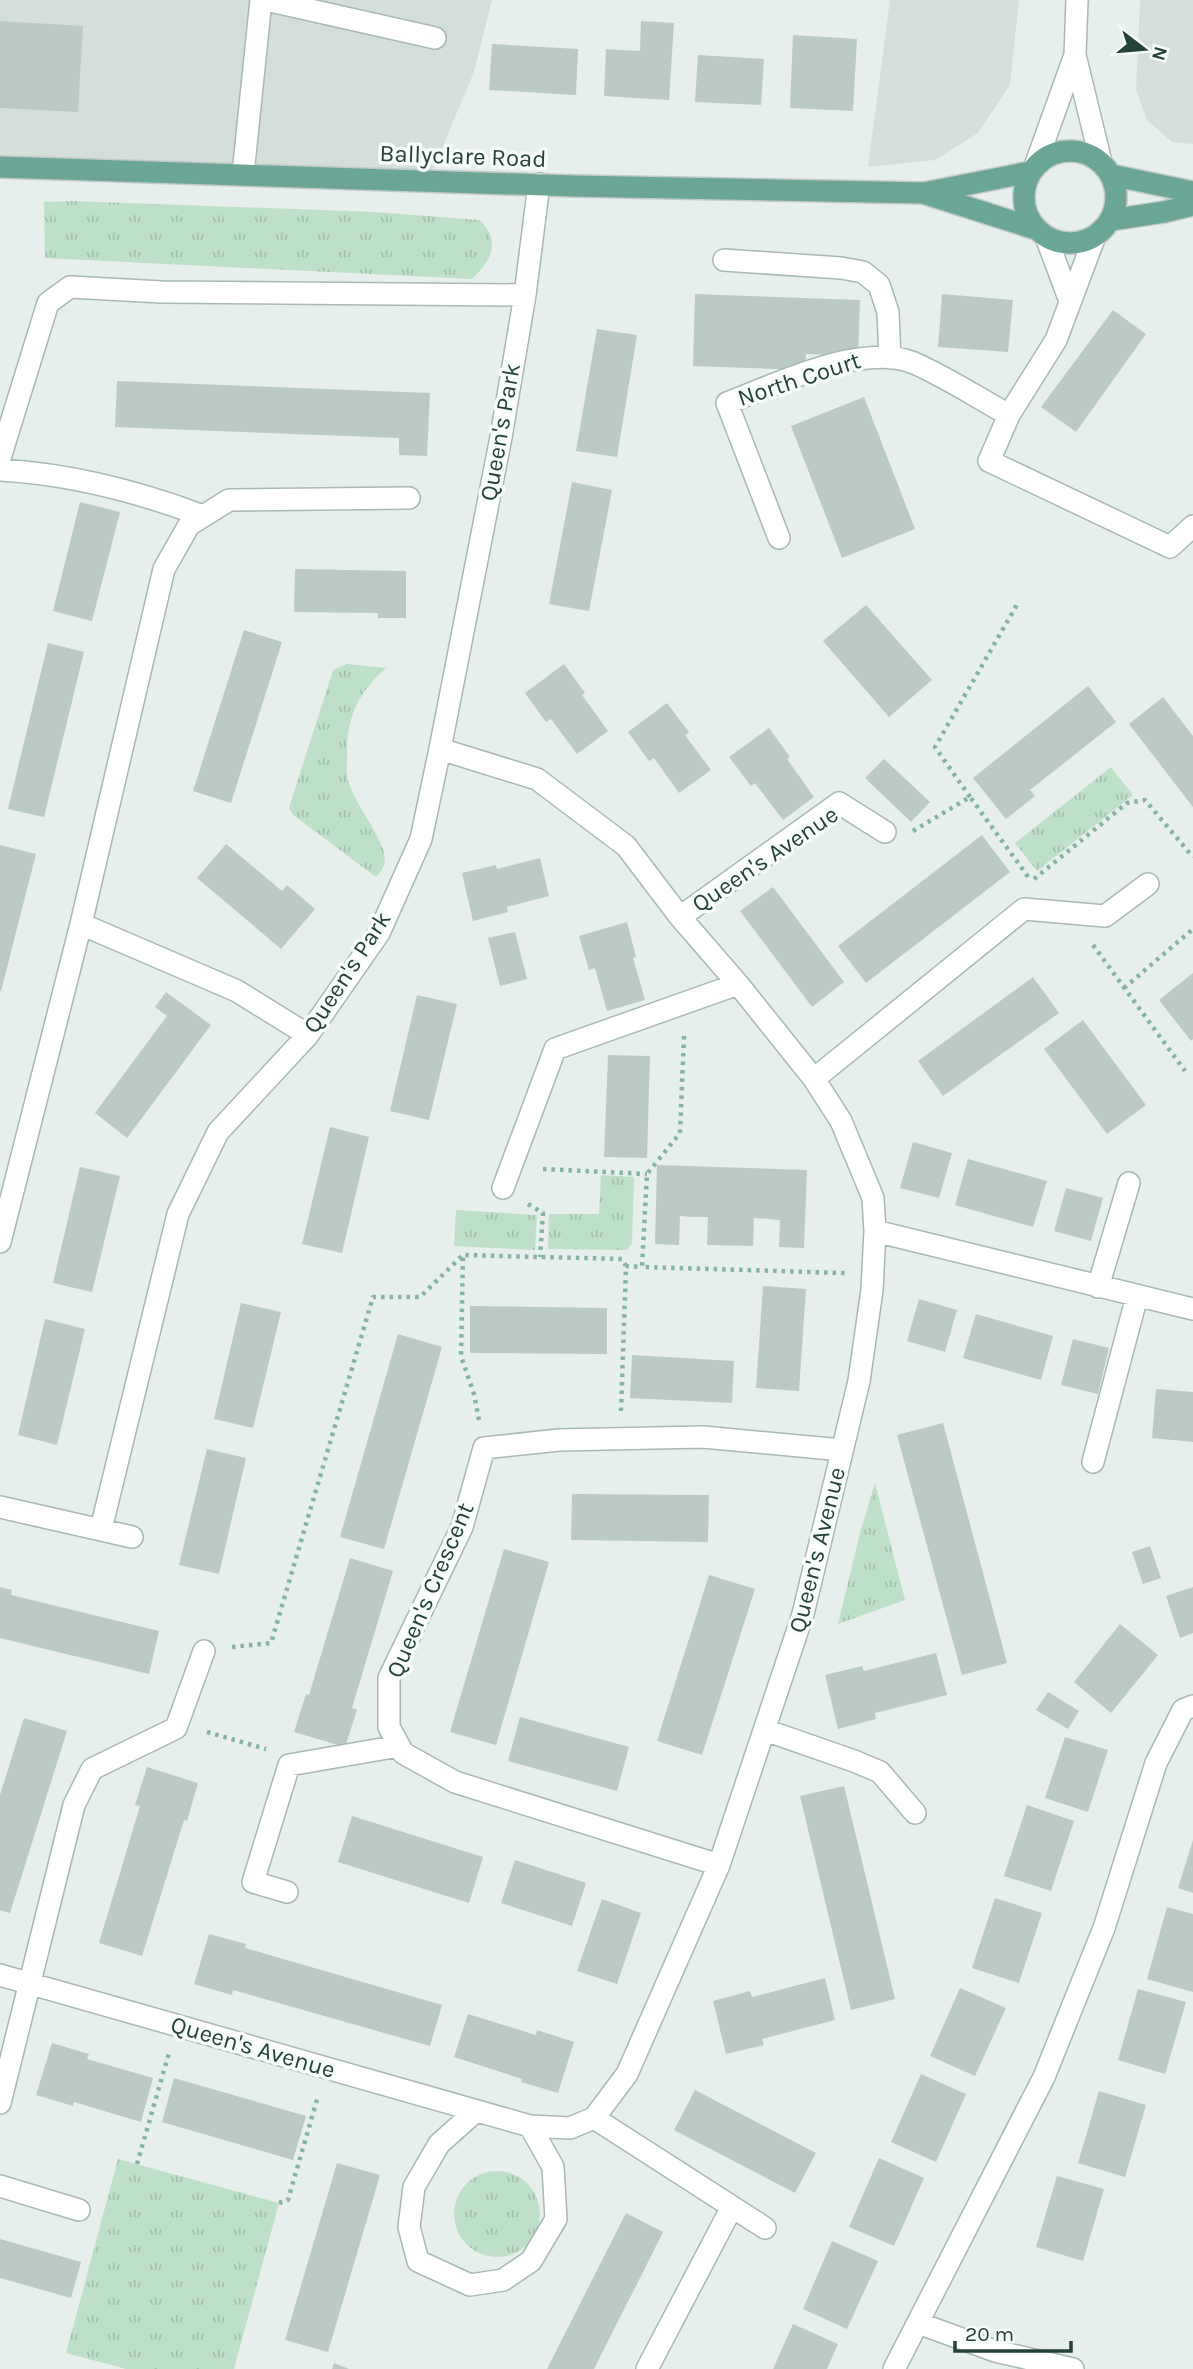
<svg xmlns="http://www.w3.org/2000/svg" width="1193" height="2369" viewBox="0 0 1193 2369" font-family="Karla,sans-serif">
	<defs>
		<pattern id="grass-tufts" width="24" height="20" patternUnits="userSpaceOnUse" patternTransform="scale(1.75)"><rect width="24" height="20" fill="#bfe0c8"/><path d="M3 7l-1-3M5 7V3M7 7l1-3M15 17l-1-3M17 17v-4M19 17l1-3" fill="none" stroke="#a4c1ad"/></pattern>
	</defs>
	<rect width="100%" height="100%" fill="#e6efeb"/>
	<!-- built -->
	<path fill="#d4dfda" d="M0 0H492L474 72 428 182 0 165Z
		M890 0H1019L1010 85 978 133 935 160 868 167Z
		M1140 0H1193V144L1172 142 1147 120 1136 90Z"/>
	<!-- grass -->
	<path fill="url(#grass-tufts)" d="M73 201 375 212 480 220C501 242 492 260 472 279L45 258 44 202Z
		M347 664 386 668C357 694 346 719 347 758 347 765 346 773 348 780 354 804 383 836 385 858 385 866 381 872 376 877L293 815 289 808 333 670Z
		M1111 767 1133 795 1037 871 1015 843Z
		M601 1175 634 1177 632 1243 627 1250 548 1249 549 1214H599Z
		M456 1210 537 1215 535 1250 454 1246Z
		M875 1483 905 1600 838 1624 860 1533Z
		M118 2159 279 2203 234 2369H126L66 2353Z
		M454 2214a43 43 0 1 1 86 0a43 43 0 1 1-86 0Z"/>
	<!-- building -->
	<path fill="#bbcac4" d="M0 21 83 26 78 112 0 108Z
		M641 21 674 23 669 100 604 96 606 49 640 51Z
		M793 35 857 39 853 111 790 108Z
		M492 44 578 49 576 95 489 90Z
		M698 55 764 59 761 105 695 102Z
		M695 294 860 300 858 356 806 354 805 370 693 366Z
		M942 294 1013 300 1008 352 938 347Z
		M1113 310 1146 334 1076 432 1041 407Z
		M597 329 637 335 617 457 576 451Z
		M117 381 430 393 427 456 399 455V438L115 427Z
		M864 397 915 529 842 558 791 426Z
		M572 482 612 490 589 611 549 604Z
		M80 502 120 512 92 621 53 611Z
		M295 569 406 571V618H378V613L294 612Z
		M866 605 932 680 889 717 823 641Z
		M244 630 282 642 231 803 193 791Z
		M48 643 84 652 44 817 8 809Z
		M564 664 585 693 582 695 608 731 577 754 551 719 546 722 525 693Z
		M1088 686 1116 722 1030 790 1035 796 1006 819 973 778Z
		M1163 697 1193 736V807L1129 724Z
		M667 703 689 732 685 735 711 770 679 793 654 758 649 761 628 732Z
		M769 728 790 757 787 759 814 797 783 820 755 783 751 786 729 757Z
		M884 759 930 802 911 822 865 778Z
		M982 835 1010 872 866 983 838 946Z
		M226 844 282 891 287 885 315 909 281 949 197 878Z
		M0 845 36 854 1 991H0Z
		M540 858 549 896 507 907 508 912 473 921 462 873 496 865 497 869Z
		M773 887 844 982 812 1007 740 911Z
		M627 922 636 957 633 958 645 1000 607 1011 595 968 589 970 579 936Z
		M515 932 527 979 500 986 488 938Z
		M1193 973V1039L1191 1041 1159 1000Z
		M1033 977 1059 1013 943 1096 918 1061Z
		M166 992 211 1025 127 1138 95 1113 167 1016 155 1007Z
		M417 995 457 1004 429 1120 390 1111Z
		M1083 1020 1146 1105 1107 1134 1044 1049Z
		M608 1055 650 1056 647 1158 604 1157Z
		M330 1127 369 1137 342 1253 302 1244Z
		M913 1142 952 1153 939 1198 900 1188Z
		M968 1159 1047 1181 1033 1227 955 1205Z
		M657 1165 807 1170 804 1248 779 1247 780 1220 754 1218 753 1246 707 1245 708 1217H693L680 1216 679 1245 655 1244Z
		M80 1167 120 1176 92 1292 53 1283Z
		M1066 1188 1103 1198 1091 1241 1054 1231Z
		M763 1286 806 1289 799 1391 756 1388Z
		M919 1299 957 1310 945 1352 907 1341Z
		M241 1303 281 1312 253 1428 214 1419Z
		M470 1306 607 1308V1354L470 1353Z
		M976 1314 1053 1336 1041 1380 963 1358Z
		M45 1319 85 1329 57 1445 18 1435Z
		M398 1334 442 1347 384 1549 340 1537Z
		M1073 1339 1109 1348 1098 1394 1061 1385Z
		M632 1355 734 1361 732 1403 630 1398Z
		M1156 1389 1193 1392V1442L1152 1438Z
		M943 1423 1007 1663 962 1675 897 1435Z
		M207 1449 246 1458 219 1574 179 1565Z
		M572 1494 709 1495 708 1542 571 1540Z
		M1150 1546 1161 1578 1143 1584 1132 1552Z
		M504 1549 549 1562 496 1745 450 1732Z
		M350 1558 393 1571 352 1708 357 1710 345 1747 294 1732 306 1694 309 1695Z
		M709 1575 755 1589 702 1755 657 1741Z
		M0 1587 12 1590 11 1595 159 1631 149 1674 0 1638Z
		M1193 1587V1633L1180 1638 1166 1596Z
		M1120 1624 1158 1655 1111 1713 1074 1682Z
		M936 1653 947 1695 875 1713 876 1719 838 1729 825 1675 862 1666 864 1671Z
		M1048 1692 1079 1711 1068 1729 1036 1710Z
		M520 1717 629 1747 617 1791 508 1761Z
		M24 1718 67 1731 10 1913 0 1910V1795Z
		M1065 1737 1108 1750 1088 1812 1045 1798Z
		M147 1767 198 1783 187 1821 184 1820 142 1956 99 1943 140 1806 135 1805Z
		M844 1786 895 1999 851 2010 800 1796Z
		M1027 1805 1074 1821 1051 1891 1004 1876Z
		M352 1816 483 1857 469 1903 338 1862Z
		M1193 1840V1893L1178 1888Z
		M515 1860 586 1883 572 1926 501 1903Z
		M995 1898 1042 1913 1019 1983 972 1968Z
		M602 1899 641 1913 617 1984 577 1971Z
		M1167 1907 1193 1914V1992L1147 1979Z
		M209 1934 246 1944 245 1948 442 2005 430 2046 233 1990 232 1995 194 1984Z
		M825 1978 835 2020 762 2039 764 2045 726 2054 713 2001 750 1991 752 1997Z
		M960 1988 1006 2008 975 2076 930 2056Z
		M1138 1989 1186 2002 1165 2074 1118 2060Z
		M468 2014 536 2035 537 2030 574 2042 558 2093 521 2082 522 2079 454 2057Z
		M52 2043 89 2054 87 2059 153 2078 141 2122 74 2102 73 2106 36 2095Z
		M921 2074 966 2094 936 2162 891 2142Z
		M174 2078 306 2116 293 2160 162 2122Z
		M695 2090 816 2153 795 2193 674 2130Z
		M1099 2091 1146 2105 1125 2177 1078 2163Z
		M879 2158 924 2178 894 2246 849 2227Z
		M337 2163 380 2175 328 2352 285 2340Z
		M1057 2176 1104 2189 1083 2261 1036 2247Z
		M626 2213 663 2232 643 2272 594 2369H547Z
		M0 2239 81 2262 71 2298 0 2278Z
		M832 2241 878 2261 847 2329 803 2309Z
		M793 2324 838 2344 827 2369H773Z
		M334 2363 349 2369H332Z"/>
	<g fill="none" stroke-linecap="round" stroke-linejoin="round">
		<defs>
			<path id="minor" d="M266 0 435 38
				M1075 55 1077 0
				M1035 166 1075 55 1101 162
				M243 174 261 0
				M1095 236 1056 340 1009 415 989 461 1170 547 1193 526
				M1046 237 1070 301
				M724 260 841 268 863 272 879 285 888 312 890 358
				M0 458 48 303 70 287 162 292 525 295
				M0 470C70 474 137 491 203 516
				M779 538 727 403C777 384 862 342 914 363 946 377 978 398 1009 415
				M680 917 839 803 885 832
				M81 924 237 991 308 1035
				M814 1079 1024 909 1105 916 1148 884
				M503 1188 555 1049 738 984
				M875 1231 1193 1309
				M0 1242 81 924 164 569 189 525 229 500 409 498
				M1098 1287 1129 1183
				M1093 1462 1137 1296
				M0 1507 132 1537
				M101 1529 178 1214 218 1132 308 1035 379 933 421 839 440 749 501 437 525 295 539 184
				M765 1730 854 1761 880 1772 915 1813
				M719 1865 455 1782 403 1753 389 1727V1678L462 1527 484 1448 559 1440 703 1437 842 1450
				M287 1892 253 1882 289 1765 399 1746
				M0 1975 530 2126 570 2128 594 2118 627 2074 719 1865 803 1614 859 1381 872 1290 875 1231 873 1198 841 1121 814 1079 738 984 680 917 626 846 537 779 440 749
				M0 2103 74 1805 92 1769 176 1728 204 1651
				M476 2111 439 2144 414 2187 409 2227 418 2261 470 2285 503 2280 531 2261 556 2219 553 2167 530 2126
				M594 2118 765 2228
				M0 2186 79 2210
				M918 2323 995 2351 1073 2369
				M647 2369 732 2207
				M894 2369 1044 2077 1104 1928 1156 1763 1183 1710 1193 1706"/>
			<path id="major" d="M1024 197a46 46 0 1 1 92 0a46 46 0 1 1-92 0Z
				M0 167 574 186 924 193 1030 172
				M1111 175 1193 192
				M926 194 1036 229
				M1111 220 1164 212 1193 205"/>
		</defs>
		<!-- minor casing -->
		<use href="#minor" stroke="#a8b8b2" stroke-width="24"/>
		<!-- major casing -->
		<use href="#major" stroke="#c2cac8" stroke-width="24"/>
		<!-- path -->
		<path stroke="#86b3a5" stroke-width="4.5" stroke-dasharray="3.5 5" stroke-linecap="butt" d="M970 797 935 747 1018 603
			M913 831 970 797 1029 878
			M1034 879 1127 803 1145 800 1193 857
			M1093 945 1185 1071
			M1124 988 1193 929
			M684 1036 680 1133 647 1174 642 1267 845 1273
			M543 1169 647 1174
			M528 1204 543 1213 540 1257
			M621 1411 626 1266 642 1267
			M479 1420 474 1394 461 1356 463 1255 622 1259 626 1266
			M232 1647 271 1643 373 1297H420L463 1255
			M207 1732 266 1749
			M137 2164 169 2053
			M279 2203 288 2200 318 2096"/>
		<!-- minor -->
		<use href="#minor" stroke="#fff" stroke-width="21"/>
		<!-- major -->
		<use href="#major" stroke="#6aa596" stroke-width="21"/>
	</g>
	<g text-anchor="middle" stroke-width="7" stroke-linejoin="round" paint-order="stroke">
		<!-- street labels -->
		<g font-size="24" fill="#24423a" stroke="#f7fbf9">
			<text transform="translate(463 156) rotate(2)" y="8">Ballyclare Road</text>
			<text transform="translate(799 379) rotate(-18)" y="8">North Court</text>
			<text transform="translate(500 432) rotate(-80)" y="8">Queen's Park</text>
			<text transform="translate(765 859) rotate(-34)" y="8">Queen's Avenue</text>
			<text transform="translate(347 972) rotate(-57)" y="8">Queen's Park</text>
			<text transform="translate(817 1550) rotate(-76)" y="8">Queen's Avenue</text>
			<text transform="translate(430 1590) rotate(-67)" y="8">Queen's Crescent</text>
			<text transform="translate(253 2047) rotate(16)" y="8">Queen's Avenue</text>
		</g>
	</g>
	<!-- north arrow -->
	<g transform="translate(1144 49) rotate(106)" stroke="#f7fbf9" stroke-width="5" paint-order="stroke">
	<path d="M0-5L12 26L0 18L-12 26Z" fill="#24423a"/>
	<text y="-10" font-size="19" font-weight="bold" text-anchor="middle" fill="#24423a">N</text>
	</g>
	<!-- scale -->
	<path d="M955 2341v10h116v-10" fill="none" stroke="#24423a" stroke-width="3.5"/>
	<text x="965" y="2341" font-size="21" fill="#24423a" stroke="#f7fbf9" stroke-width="5" paint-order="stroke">20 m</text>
</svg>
